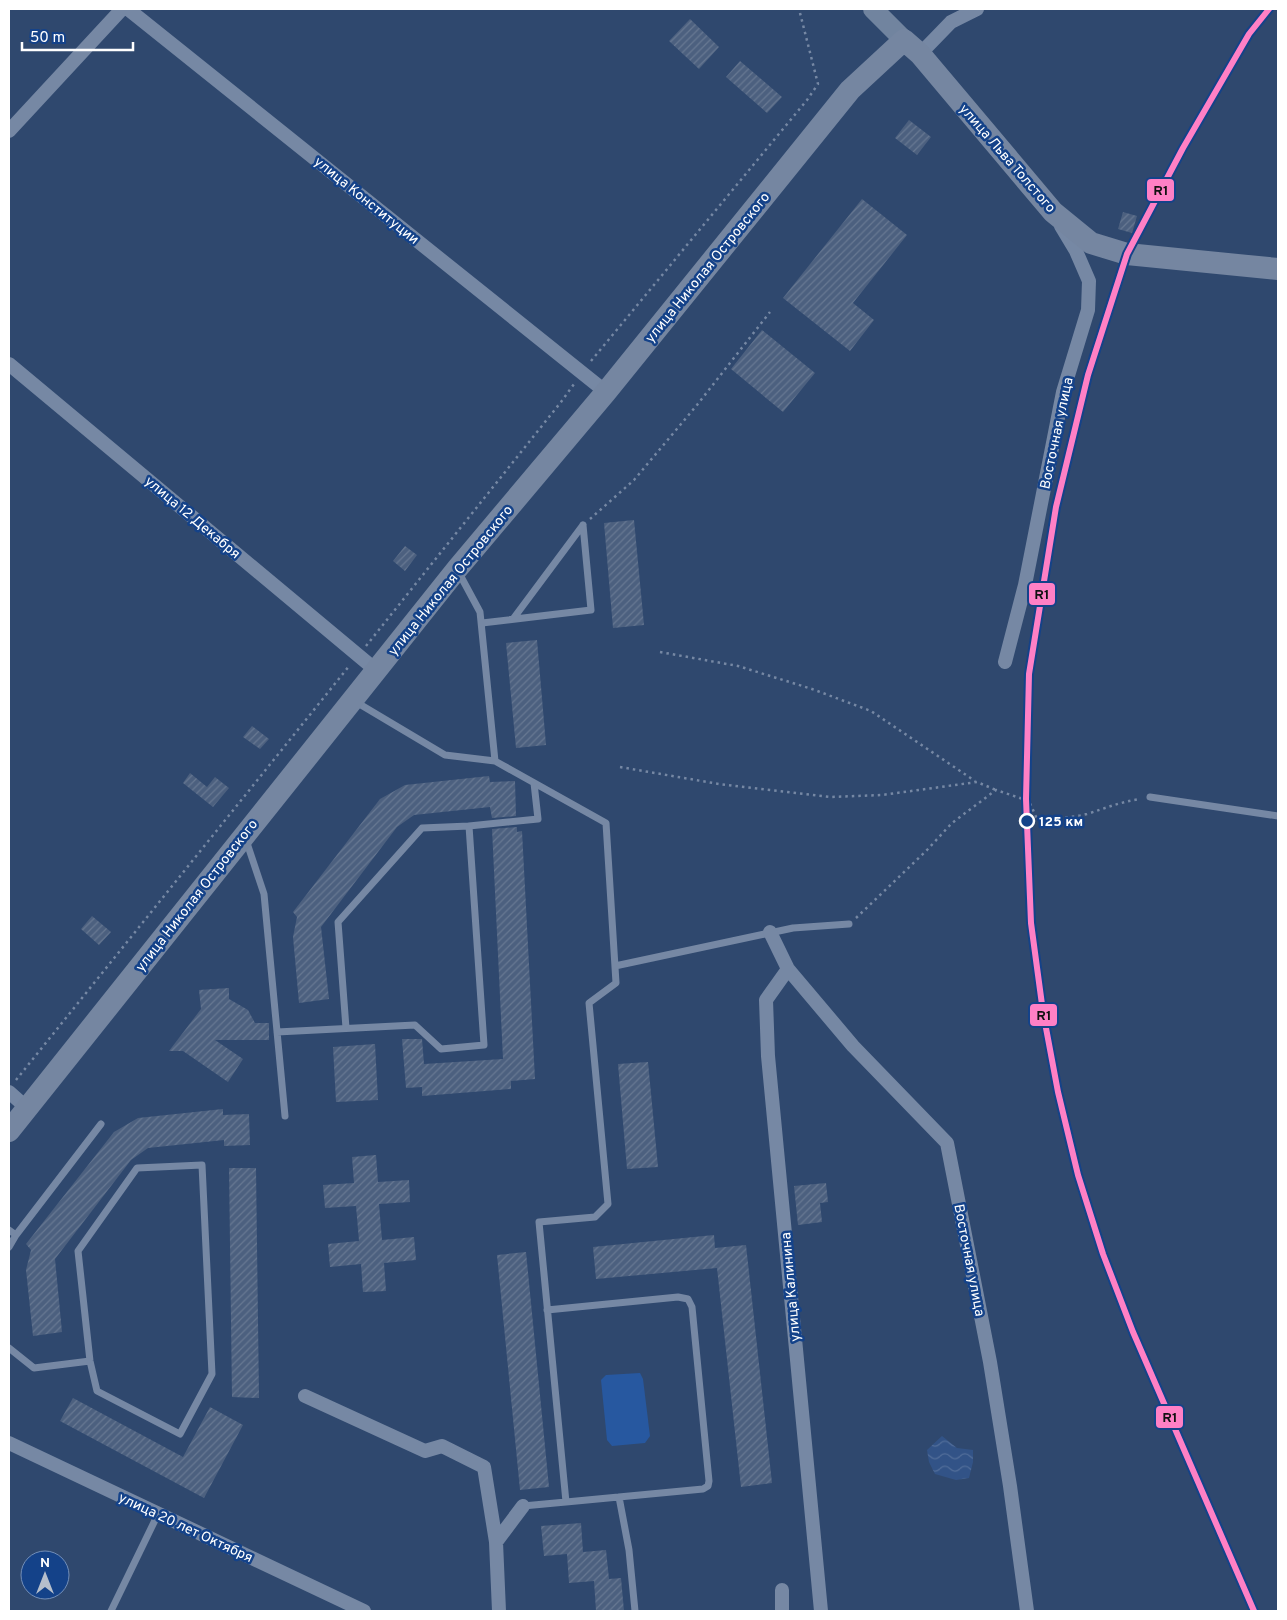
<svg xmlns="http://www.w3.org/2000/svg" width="1287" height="1620" viewBox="0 0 1287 1620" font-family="Overpass,sans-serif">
	<defs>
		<pattern id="water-waves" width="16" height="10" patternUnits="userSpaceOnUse" patternTransform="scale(1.25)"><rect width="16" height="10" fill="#325387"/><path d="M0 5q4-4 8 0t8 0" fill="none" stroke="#516d99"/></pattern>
		<pattern id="building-hatch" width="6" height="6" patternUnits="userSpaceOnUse" patternTransform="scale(1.25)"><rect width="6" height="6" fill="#4c607f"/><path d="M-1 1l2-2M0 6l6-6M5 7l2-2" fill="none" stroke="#677892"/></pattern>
	</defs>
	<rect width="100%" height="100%" fill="#2f486e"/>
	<!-- grass -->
	<path fill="#2758a0" d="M640 1373 643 1379 650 1436 645 1443 612 1446 607 1440 601 1380 606 1375Z"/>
	<!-- water -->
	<path fill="url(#water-waves)" d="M942 1436 957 1448 973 1450V1462L969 1478 956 1480 935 1474 929 1462 927 1450Z"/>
	<!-- building -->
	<path fill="url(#building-hatch)" d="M690 19 719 47 699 69 669 41Z
		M740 61 782 97 767 113 726 77Z
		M909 120 931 137 917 155 895 138Z
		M862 199 907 235 853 303 874 320 850 351 783 298Z
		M1123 212 1137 216 1132 233 1118 229Z
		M762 330 815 373 783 412 731 369Z
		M634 520 644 625 613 628 604 523Z
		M405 546 417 555 405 571 393 561Z
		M537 640 546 745 516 748 506 643Z
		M252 726 269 739 260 749 243 737Z
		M190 773 207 787 215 777 229 788 213 807 183 783Z
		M489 776 490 782 515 781 516 816 492 818 490 807 414 815 397 827 321 927 329 999 299 1003 293 937 297 917 293 912 380 799 405 785Z
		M517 827V832L522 831 535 1079 511 1081V1089L422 1096V1087L406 1088 402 1039H422L424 1064 503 1059 492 829Z
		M92 916 111 932 99 945 81 929Z
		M229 988V999L248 1010 255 1023H269V1040H215L243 1059 228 1082 183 1051H169L201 1009 199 990Z
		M375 1044 378 1100 336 1102 333 1047Z
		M648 1062 658 1167 627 1169 618 1064Z
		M223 1109V1115L249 1114 250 1145 224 1146V1140L148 1148 131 1160 55 1259 62 1332 33 1336 26 1270 31 1250 26 1244 114 1132 138 1118Z
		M376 1155 378 1182 409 1180 410 1202 379 1204 382 1240 414 1237 416 1260 384 1263 386 1291 363 1292 361 1264 330 1267 328 1244 359 1241 356 1206 325 1208 323 1185 354 1183 352 1157Z
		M229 1168H256L259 1398 232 1397Z
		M826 1183 828 1202 820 1203 822 1222 798 1225 794 1186Z
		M714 1235 715 1248 746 1245 772 1483 741 1487 717 1268 596 1279 593 1247Z
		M526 1252 549 1487 520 1490 497 1255Z
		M73 1398 183 1457 210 1407 243 1425 204 1498 60 1421Z
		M581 1523 583 1552 606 1550 609 1579 621 1578 624 1611H596L594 1581 569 1583 567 1554 544 1556 541 1526Z"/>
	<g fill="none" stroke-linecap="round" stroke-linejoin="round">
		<!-- path -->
		<path stroke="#7688a4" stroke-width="2.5" stroke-dasharray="2.5 4" stroke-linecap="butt" d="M591 361 807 100 818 84 799 9
			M590 519 634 480 697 405 770 312
			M366 646 561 402 574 384
			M660 652 738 666 812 689 871 711 975 781
			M620 767 719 784 831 797 882 795 977 782 996 790
			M856 918 927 850 952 823 996 790 1029 801 1037 819C1054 818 1071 818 1087 814 1106 808 1120 802 1140 799
			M16 1080 350 665"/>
		<!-- lane -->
		<path stroke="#7688a4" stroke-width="7" d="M459 573 480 612 495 761 606 823 616 983 589 1003 608 1204 595 1217 539 1222 566 1502 523 1506
			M513 619 583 525
			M482 623 591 610 583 525
			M356 702 445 755 495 761
			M1150 797 1278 816
			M246 840 264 894 285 1116
			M615 966 793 928 849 924
			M346 1028 338 922 422 828 469 826
			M277 1032 415 1025 441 1049 484 1045 469 826 538 819 534 783
			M202 1165 212 1374 180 1434 97 1391 90 1361 78 1251 137 1168Z
			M9 1230 16 1235 9 1247
			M16 1235 101 1124
			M547 1310 678 1297 688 1299 692 1307 709 1481 708 1486 703 1489 566 1502
			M9 1348 34 1368 90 1361
			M619 1497 629 1550 635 1611
			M111 1611 158 1514"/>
		<!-- street -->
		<path stroke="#7688a4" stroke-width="14" d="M128 9 606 392
			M920 54 951 22 977 9
			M9 131 122 9
			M9 364 377 671
			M1005 662 1025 585 1063 392 1088 310 1089 281 1076 251 1061 226
			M770 932 788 969 853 1046 947 1143 990 1362 1010 1486 1027 1611
			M788 969 766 1000 768 1056 821 1611
			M9 1092 27 1108
			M305 1396 425 1451 442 1446 484 1467 496 1542
			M9 1443 364 1611
			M782 1590V1611
			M499 1611 496 1542 523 1506"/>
		<!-- secondary -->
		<path stroke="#71849f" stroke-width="20" d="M873 9 904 40"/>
		<!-- primary -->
		<path stroke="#7586a1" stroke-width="22" d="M9 1131 457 569 606 392 850 90 904 40 920 54 1053 212 1091 243 1127 254 1278 269"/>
		<defs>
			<path id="rail-1" d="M1254 1611 1133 1332 1103 1254 1078 1175 1058 1092 1043 1012 1031 923 1026 799 1029 674 1056 507 1088 375 1127 254 1183 148 1249 34 1269 9"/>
		</defs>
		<!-- rail-1 casing -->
		<use href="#rail-1" stroke="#144289" stroke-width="10"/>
		<!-- rail-1 -->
		<use href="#rail-1" stroke="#ff80c5" stroke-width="6"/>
	</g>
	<!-- markers -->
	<circle fill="#144289" stroke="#fff" stroke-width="2.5" cx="1027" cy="821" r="7"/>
	<g text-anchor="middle" stroke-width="5" stroke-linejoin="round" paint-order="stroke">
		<!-- street labels -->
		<g font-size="14" fill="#fff" stroke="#144289">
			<text transform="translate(1008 158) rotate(49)" y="5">улица Льва Толстого</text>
			<text transform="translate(367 200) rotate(39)" y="5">улица Конституции</text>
			<text transform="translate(707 267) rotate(-51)" y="5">улица Николая Островского</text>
			<text transform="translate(1056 433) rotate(-78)" y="5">Восточная улица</text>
			<text transform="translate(193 517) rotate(40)" y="5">улица 12 Декабря</text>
			<text transform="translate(450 580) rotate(-51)" y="5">улица Николая Островского</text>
			<text transform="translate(196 895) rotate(-52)" y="5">улица Николая Островского</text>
			<text transform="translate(970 1260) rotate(79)" y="5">Восточная улица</text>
			<text transform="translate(790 1287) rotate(-95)" y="5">улица Калинина</text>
			<text transform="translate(186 1527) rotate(25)" y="5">улица 20 лет Октября</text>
		</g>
		<!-- stop labels -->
		<g font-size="14" font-weight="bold" fill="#fff" stroke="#144289" text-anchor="start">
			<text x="1039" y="826">125 км</text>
		</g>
	</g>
	<g stroke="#144289" stroke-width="2">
		<rect x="1146" y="178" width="29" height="24" rx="5" fill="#ff80c5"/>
		<rect x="1028" y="582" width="28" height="24" rx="5" fill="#ff80c5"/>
		<rect x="1029" y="1003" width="29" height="24" rx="5" fill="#ff80c5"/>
		<rect x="1155" y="1405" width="29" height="24" rx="5" fill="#ff80c5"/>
	</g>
	<g font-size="14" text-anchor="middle" font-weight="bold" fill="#111">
		<text x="1161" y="195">R1</text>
		<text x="1042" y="599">R1</text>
		<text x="1044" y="1020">R1</text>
		<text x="1170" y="1422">R1</text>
	</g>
	<!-- border -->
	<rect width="1287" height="1620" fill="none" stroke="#ffffff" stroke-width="20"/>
	<!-- north arrow -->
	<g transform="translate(45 1575)"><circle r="24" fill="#144289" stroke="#728eb8"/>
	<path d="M0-4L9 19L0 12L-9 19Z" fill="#b6bfcc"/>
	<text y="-8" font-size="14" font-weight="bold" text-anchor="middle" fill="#ffffff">N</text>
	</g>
	<!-- scale -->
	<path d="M22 42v8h111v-8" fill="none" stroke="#ffffff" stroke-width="2.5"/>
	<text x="30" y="42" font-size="15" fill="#ffffff" stroke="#144289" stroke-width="4" paint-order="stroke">50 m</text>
</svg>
